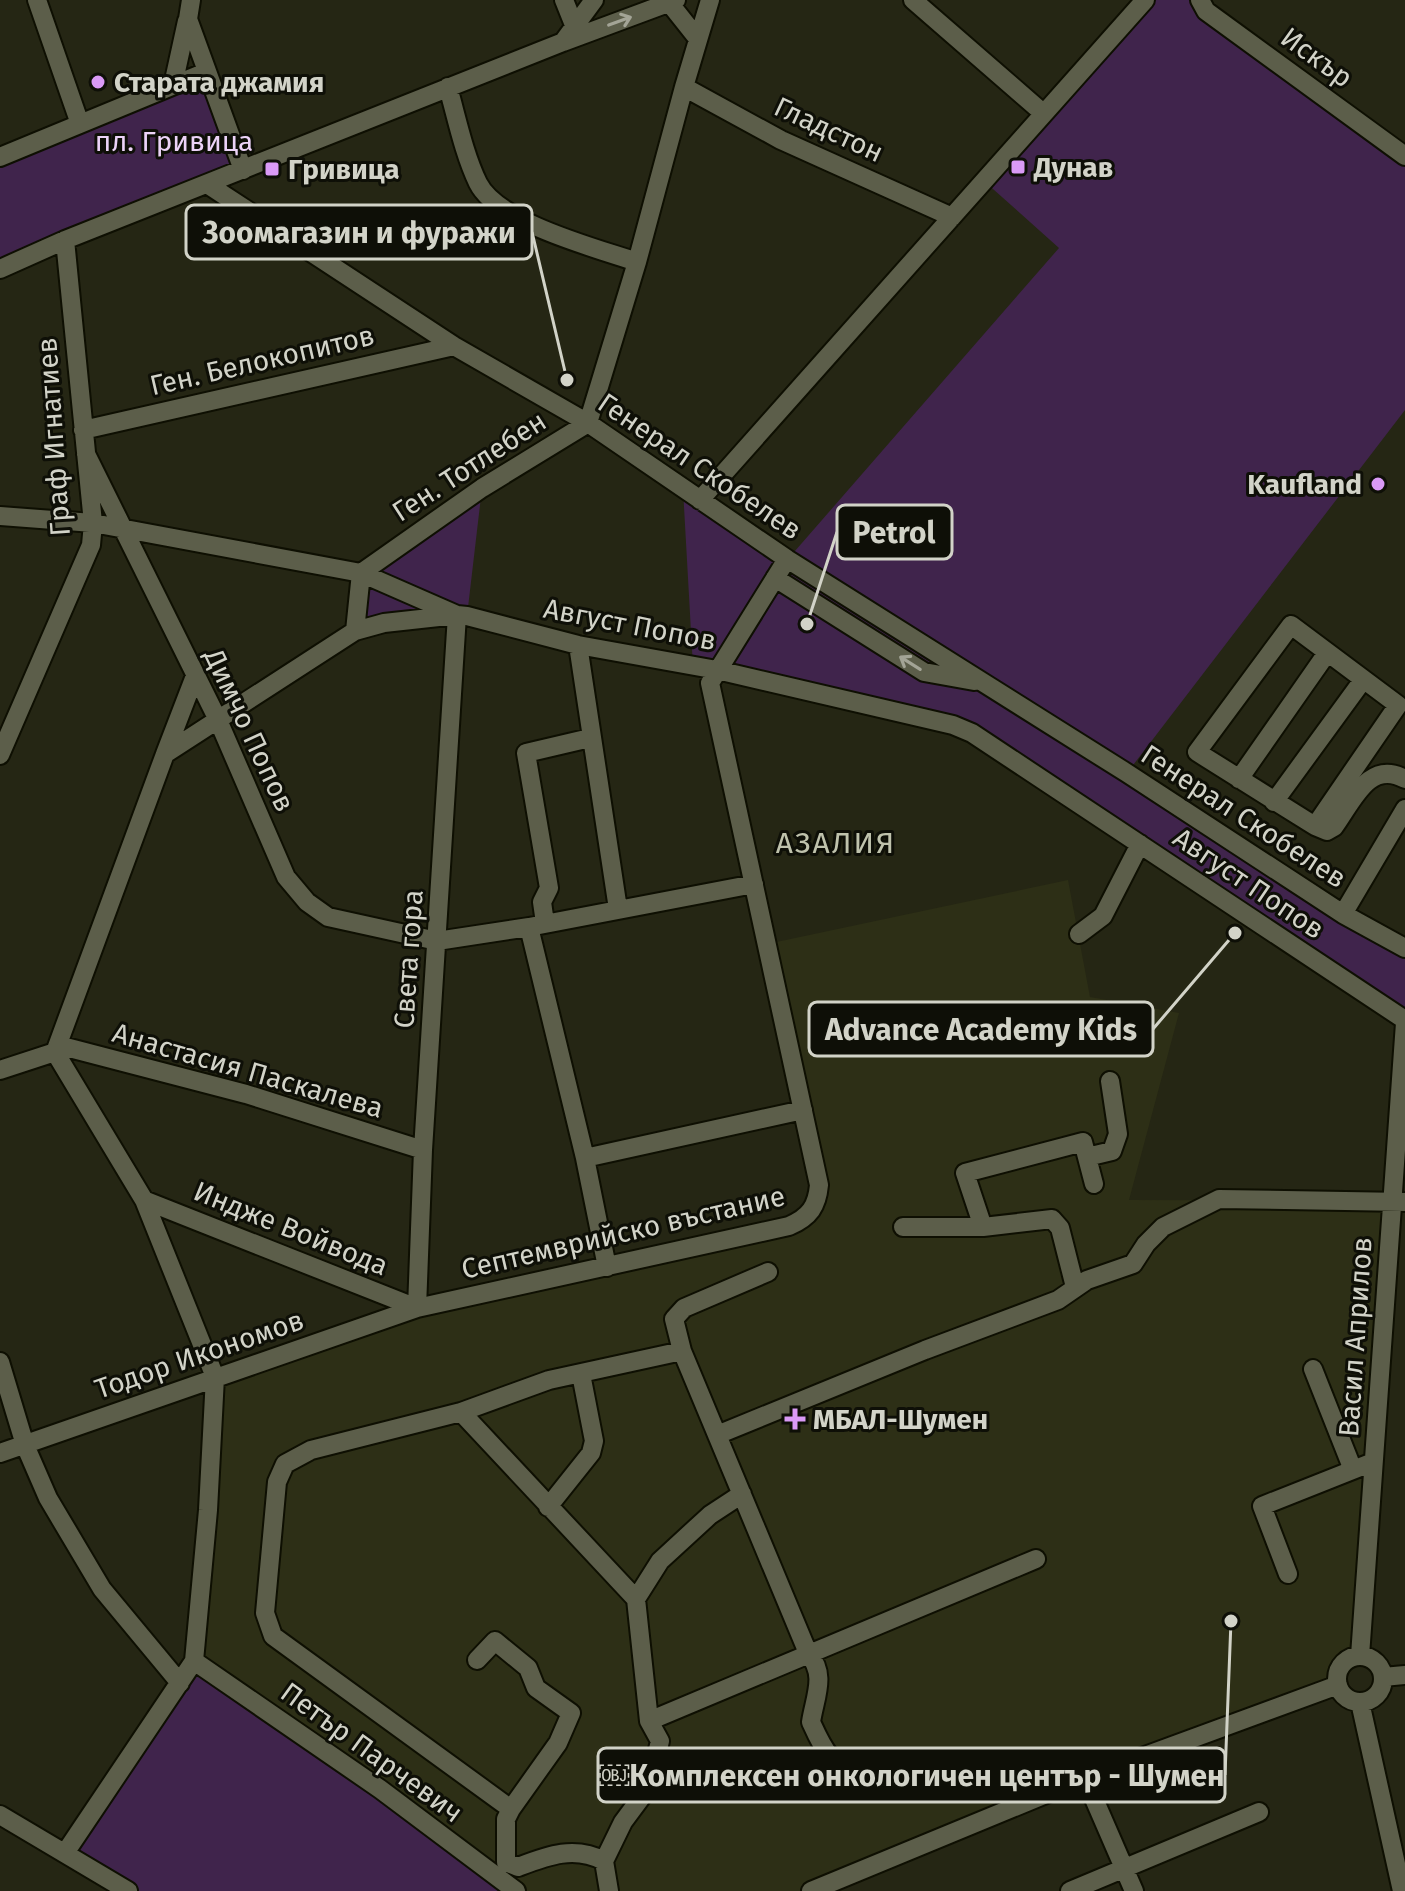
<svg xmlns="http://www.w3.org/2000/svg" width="1405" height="1891" viewBox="0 0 1405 1891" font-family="'Fira Sans',sans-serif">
	<rect width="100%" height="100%" fill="#252614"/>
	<!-- built -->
	<path fill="#2d2f16" d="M1068 880 1090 997 1179 1013 1129 1200 1393 1201 1361 1655 1349 1658 1335 1672 1340 1686 811 1891H516L194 1661 215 1377 417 1308 789 1226 818 1200 767 944Z"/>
	<!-- green -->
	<path fill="#40244c" d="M1145 0H1200L1405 156V410L1127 773 1405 948V1020L972 733 693 667 683 489 788 559 1059 248 984 181Z
		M206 72 243 170 0 269V157Z
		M482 488 467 616 355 631 361 573Z
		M194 1661 516 1891H128L65 1853Z"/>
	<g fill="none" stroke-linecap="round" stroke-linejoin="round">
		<defs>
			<path id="minor" d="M37 0 80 124
				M191 0 188 19 243 170
				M564 0 574 25
				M667 0 698 39
				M913 0 1043 113
				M1200 0 1206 11 1405 156
				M563 42 594 0
				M173 85 187 21
				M448 87C457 119 464 154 478 183 498 223 596 248 637 262
				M684 87 781 140 952 217
				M0 157 206 72
				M207 184 454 346 588 423 787 559 1127 773 1343 914 1405 948
				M0 269 65 240 563 42 676 0
				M83 430 454 346
				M86 454 218 720 286 877 307 902 328 917 437 941 529 927 754 884
				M700 500 1145 0
				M0 516 93 523 361 573 482 488 588 423 637 262 684 87 710 0
				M775 578 924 672 974 681
				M1291 625 1398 705 1315 826 1197 752Z
				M355 631 361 573 457 615 423 1150 417 1308
				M578 645 618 909
				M165 754 195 676
				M0 755 91 545 93 523 65 240
				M1239 779 1327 653
				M1274 802 1363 680
				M1315 826 1327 831 1334 827C1353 801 1369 759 1405 779
				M1343 914 1405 809
				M545 923 542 902 549 888 526 753 590 738
				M529 927 585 1158 607 1267
				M1079 934 1103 916 1140 844
				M58 1045 246 1094 423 1150
				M55 1052 144 1200 215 1377 208 1510 194 1661 65 1853
				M0 1070 55 1052 165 754 355 631 384 623 457 615 467 616 578 645 717 670 953 725 972 733 1405 1020
				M1087 1157 1112 1151 1118 1134 1110 1081
				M585 1158 803 1110
				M144 1200 417 1308
				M903 1227H983L1052 1219 1060 1228 1075 1287
				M983 1227 965 1173 1083 1142 1094 1184
				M682 1351 674 1319 684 1308 768 1272
				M0 1362 25 1445 48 1498 102 1589 180 1683
				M1313 1369 1353 1470
				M461 1412 636 1599 649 1721 660 1741 649 1787 623 1822 604 1861 609 1891
				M717 1435 925 1350 1058 1300 1087 1280 1133 1264 1146 1244 1163 1227 1219 1199 1405 1202
				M0 1453 417 1308 789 1226C810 1217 817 1206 819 1185L710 683 787 559
				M548 1507 591 1453 594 1441 581 1374
				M1288 1574 1262 1506 1373 1462
				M636 1599 660 1561 710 1515 742 1494
				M1360 1656 1405 1023
				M1337 1679a23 23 0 1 1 46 0a23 23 0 1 1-46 0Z
				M477 1660 495 1641 528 1668 536 1688 571 1713 558 1743 511 1809
				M194 1661 380 1789 516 1891
				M1383 1677 1405 1675
				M1360 1702 1402 1891
				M649 1721 1036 1559
				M1085 1778 1134 1891
				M0 1815 128 1891
				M604 1861C574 1845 547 1856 518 1867L506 1862V1819L511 1809 273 1636 265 1613 277 1482 285 1464 311 1450 461 1412 549 1380 682 1351 808 1653C827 1675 815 1696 811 1722 820 1742 834 1776 861 1767
				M811 1891 1085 1778 1338 1685
				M1070 1891 1259 1812"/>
		</defs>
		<!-- minor casing -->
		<use href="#minor" stroke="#0e0f02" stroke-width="22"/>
		<!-- minor -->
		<use href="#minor" stroke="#5c5e4a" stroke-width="18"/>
	</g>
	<!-- one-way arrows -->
	<defs><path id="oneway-shaft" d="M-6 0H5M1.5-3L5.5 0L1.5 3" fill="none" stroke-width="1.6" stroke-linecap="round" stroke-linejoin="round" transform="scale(2)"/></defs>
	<g stroke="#a3a496">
		<use href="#oneway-shaft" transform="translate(620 21) rotate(-20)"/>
		<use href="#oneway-shaft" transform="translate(910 663) rotate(-148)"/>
	</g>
	<!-- markers -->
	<g fill="#da9af6" stroke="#0e0f07" stroke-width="3">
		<circle cx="98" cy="82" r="8"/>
		<rect x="1010" y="159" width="16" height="16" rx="4"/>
		<rect x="264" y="161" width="16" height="16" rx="4"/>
		<circle cx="1378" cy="484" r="8"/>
		<path d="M791 1407h8v8h8v8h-8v8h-8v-8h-8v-8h8z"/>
	</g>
	<g text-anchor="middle" stroke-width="6" stroke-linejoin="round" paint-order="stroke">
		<!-- street labels -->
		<g font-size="28" fill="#d2d3c8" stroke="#0e0f07">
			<text transform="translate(1317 57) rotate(36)" y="10">Искър</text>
			<text transform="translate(829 129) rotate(25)" y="10">Гладстон</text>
			<text transform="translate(262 360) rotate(-13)" y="10">Ген. Белокопитов</text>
			<text transform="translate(53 437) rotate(-94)" y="10">Граф Игнатиев</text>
			<text transform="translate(469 466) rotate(-33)" y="10">Ген. Тотлебен</text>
			<text transform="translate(700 466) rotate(34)" y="10">Генерал Скобелев</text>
			<text transform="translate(630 624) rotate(11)" y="10">Август Попов</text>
			<text transform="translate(250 730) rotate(65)" y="10">Димчо Попов</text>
			<text transform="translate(1244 816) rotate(33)" y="10">Генерал Скобелев</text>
			<text transform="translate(1249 883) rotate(34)" y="10">Август Попов</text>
			<text transform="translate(408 959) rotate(-86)" y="10">Света гора</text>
			<text transform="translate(248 1070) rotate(16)" y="10">Анастасия Паскалева</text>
			<text transform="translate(291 1228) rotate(22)" y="10">Индже Войвода</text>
			<text transform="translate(623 1232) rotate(-13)" y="10">Септемврийско въстание</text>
			<text transform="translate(1355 1337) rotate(-86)" y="10">Васил Априлов</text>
			<text transform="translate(199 1354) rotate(-19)" y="10">Тодор Икономов</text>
			<text transform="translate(372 1752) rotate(36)" y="10">Петър Парчевич</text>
		</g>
		<!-- poi labels -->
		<g font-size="28" font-weight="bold" fill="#d2d3c8" stroke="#0e0f07" text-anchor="start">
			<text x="114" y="92">Старата джамия</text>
			<text x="1034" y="177">Дунав</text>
			<text x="288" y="179">Гривица</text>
			<text x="1362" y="494" text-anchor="end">Kaufland</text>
			<text x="813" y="1429">МБАЛ-Шумен</text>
		</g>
		<!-- park labels -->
		<g font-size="28" fill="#ecd3f8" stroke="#0e0f07">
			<text x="174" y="151">пл. Гривица</text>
		</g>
		<!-- neighbourhood labels -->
		<g font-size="30" letter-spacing="2" fill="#bfc2ac" stroke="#0e0f07">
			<text x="836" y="853">АЗАЛИЯ</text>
		</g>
	</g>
	<!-- callouts -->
	<path fill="none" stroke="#d2d3c8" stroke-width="3" d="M567 380L532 232M807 624L837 532M1235 933L1153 1029M1231 1621L1225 1775"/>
	<g fill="#d2d3c8" stroke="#0e0f07" stroke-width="3">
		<circle cx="567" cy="380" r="8"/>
		<circle cx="807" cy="624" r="8"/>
		<circle cx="1235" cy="933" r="8"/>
		<circle cx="1231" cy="1621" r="8"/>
	</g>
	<g fill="#0e0f07" stroke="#d2d3c8" stroke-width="3">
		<rect x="186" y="205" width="346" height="54" rx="8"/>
		<rect x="837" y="505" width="115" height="54" rx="8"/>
		<rect x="809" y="1002" width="344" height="54" rx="8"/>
		<rect x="598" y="1748" width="627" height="54" rx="8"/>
	</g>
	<g font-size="30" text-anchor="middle" font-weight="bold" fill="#d2d3c8">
		<text x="359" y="243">Зоомагазин и фуражи</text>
		<text x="894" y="543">Petrol</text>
		<text x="981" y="1040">Advance Academy Kids</text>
		<text x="912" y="1786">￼Комплексен онкологичен център - Шумен</text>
	</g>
</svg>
